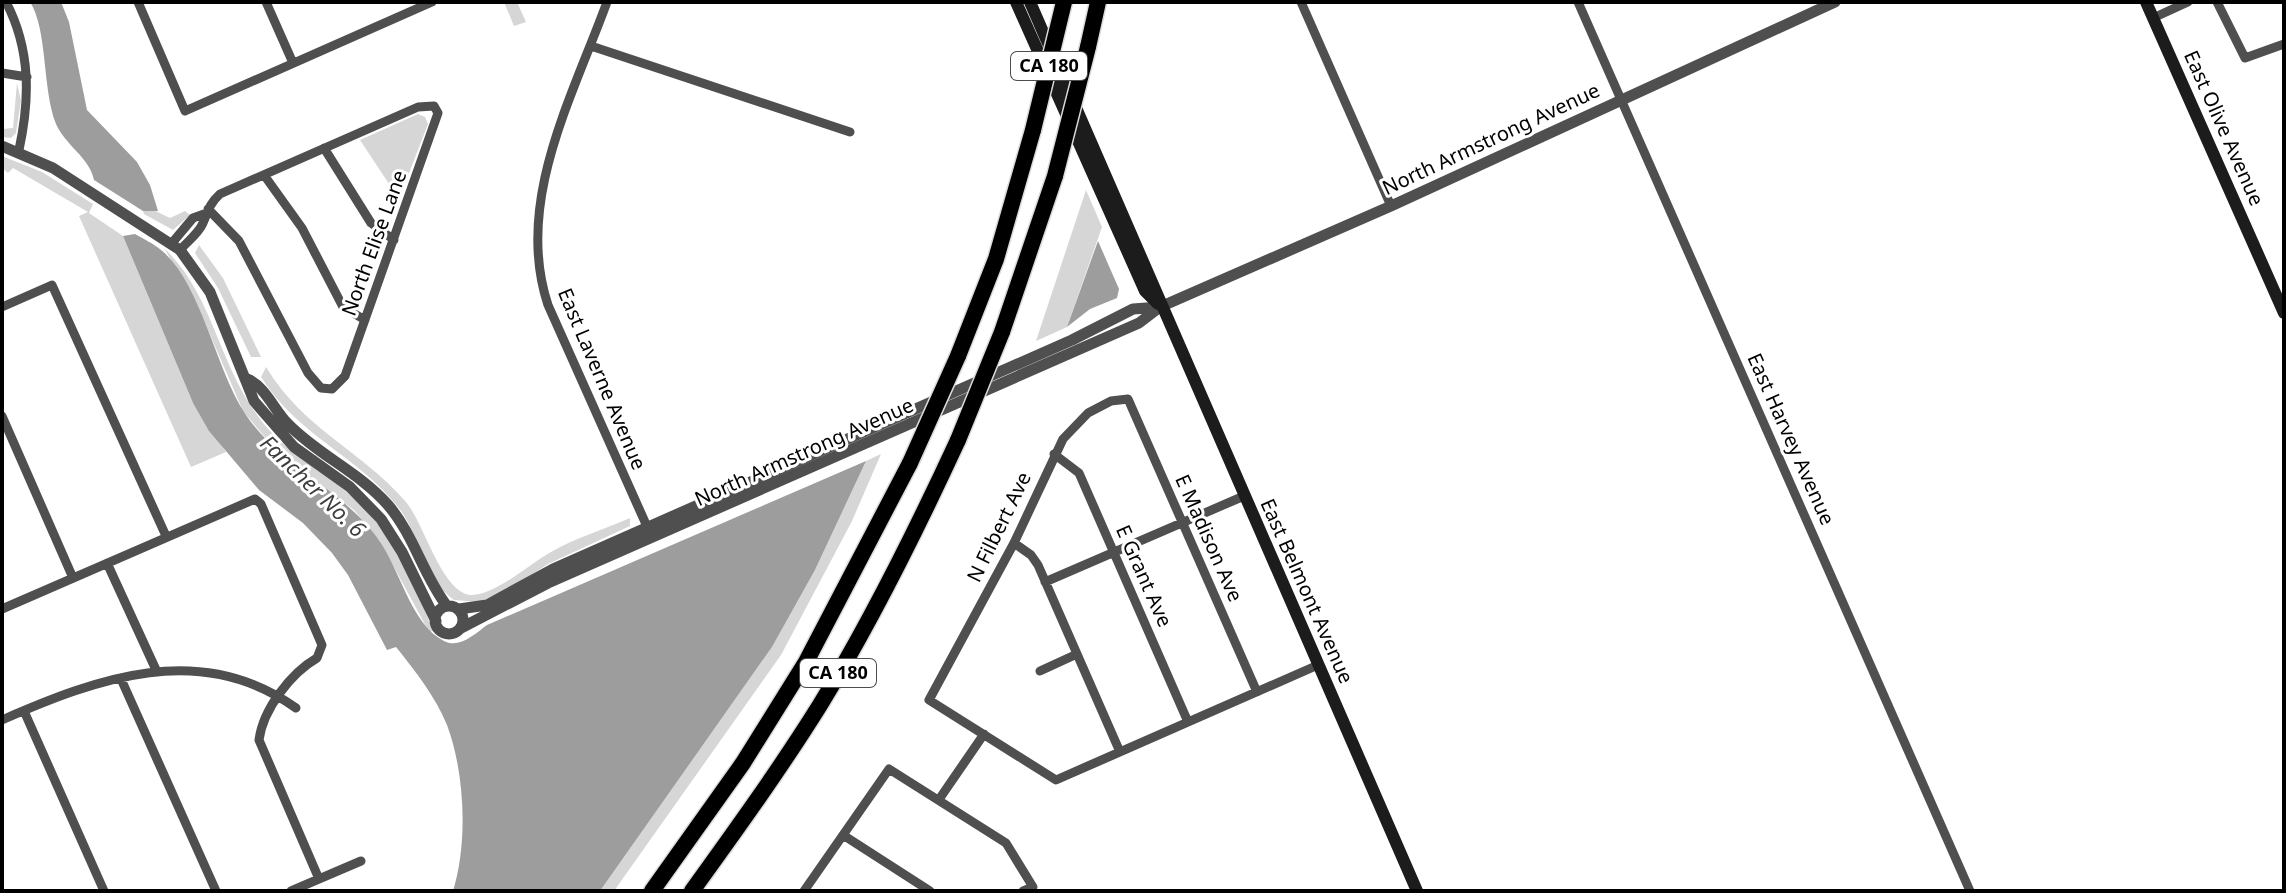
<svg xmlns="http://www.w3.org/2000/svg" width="2286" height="893" viewBox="0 0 2286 893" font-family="'Noto Sans',sans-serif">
	<rect width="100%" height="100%" fill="#fff"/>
	<!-- green -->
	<path fill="#d6d6d6" d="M504 2H517L526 22 514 26Z
		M17 83 21 101 16 133 11 138 2 137V129L13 128Z
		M418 114 425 117 428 124 399 199 360 140Z
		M2 156 42 172 93 204 89 213 123 236 193 403 226 452 191 467 79 216 88 212 13 168 8 173 2 168Z
		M1086 190 1102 227 1067 327 1036 341Z
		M149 208 170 218 185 211 190 215 173 230 144 214 143 211Z
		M199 245 223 278 261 357H251L218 288 195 253Z
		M164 248C212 294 218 360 255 412 279 448 314 466 347 492 390 527 414 581 433 631L429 632 380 541 354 510 279 454 243 411 196 302Z
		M266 367C305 431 359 448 406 502 424 523 442 593 471 595 494 596 531 563 551 552 575 538 605 529 630 518V526L548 564 513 587 479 602 454 600C424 579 420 534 398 507 357 455 299 437 261 377Z
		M881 454 852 521 781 655 614 891H600L772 647 815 570 866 461Z"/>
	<!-- water -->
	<path fill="#9d9d9d" d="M30 2H61L69 22 87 110 137 162 150 185 158 211H143L94 180C90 158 65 145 56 124 42 89 48 30 30 2Z
		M135 234C144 239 154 244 161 250 200 281 216 369 244 412 278 465 339 487 376 536 400 567 410 624 444 641 459 649 475 634 487 625L866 461 815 570 772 647 600 891H453C468 843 465 773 447 725 435 696 416 672 396 647L387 650 348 575 332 553 303 523 259 490 209 431 193 403 123 236Z
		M1098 241 1119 289 1117 298 1090 309 1067 327Z"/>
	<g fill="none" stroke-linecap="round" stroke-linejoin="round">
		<defs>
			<path id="motorway" d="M1088 47 1098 2
				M1002 332 1055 176
				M958 356 996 259 1033 130
				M652 891 743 763 806 662 910 463
				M692 891C736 830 780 769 820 705 872 620 916 531 958 440"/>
		</defs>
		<!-- motorway casing -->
		<use href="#motorway" stroke="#dbdbdb" stroke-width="19"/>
		<!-- minor -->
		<path stroke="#4f4f4f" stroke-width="9" d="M6 2C31 50 30 99 19 150
			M138 2 185 111 432 2
			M266 2 293 63
			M607 2C572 98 514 203 548 305L649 531
			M1301 2 1391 206
			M1578 2 1970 891
			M2217 2 2245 58 2284 44
			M2153 18 2188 2
			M591 46 850 132
			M2 73 27 77
			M324 148 371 223 394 240
			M264 175 302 228 343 307 365 320
			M172 243 193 218 204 214
			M180 250C187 242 199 233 203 223 208 212 209 204 220 194L418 107 434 106 438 113 345 376 332 389 321 388 308 373 239 241 208 209
			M2 307 52 285 166 536
			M2 416 73 578
			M1054 454 1079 473 1188 722
			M1014 543 1031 555 1038 565 1120 752
			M107 563 157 672
			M1045 582 1244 496
			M2 609 255 499 261 504 322 645 317 658C291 673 263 709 259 740L319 879
			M1040 671 1077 654
			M121 679 216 891
			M1257 692 1128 399 1111 401 1088 413 1063 439 1014 543 929 700 1056 780 1318 665
			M24 711 104 891
			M2 720C98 678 201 640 296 708
			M940 798 984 734
			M843 835 930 891
			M291 891 361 861
			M804 891 889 769 1006 843 1033 887 1023 891"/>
		<!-- tertiary -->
		<path stroke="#4f4f4f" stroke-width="11" d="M2 146 53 168 180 250 210 292 254 401 294 447 350 487 381 519 402 552 436 621
			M247 379C265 386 274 410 288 424 318 455 359 472 388 505 414 535 423 575 447 606
			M435 620a14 14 0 1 1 28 0a14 14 0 1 1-28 0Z
			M459 609 487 605 553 569 1072 340 1133 309 1160 307
			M461 628 548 583 1139 323 1160 307 1391 206 1835 2"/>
		<!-- secondary -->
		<path stroke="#1c1c1c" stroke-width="12" d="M1016 2 1145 291 1158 304
			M1030 2 1417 891
			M2146 2 2284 313"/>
		<!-- motorway -->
		<use href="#motorway" stroke="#000" stroke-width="16"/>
		<defs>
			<path id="motorway-bridge" d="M1033 130 1064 2
				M1055 176 1088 47
				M958 440 1002 332
				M910 463 958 356"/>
		</defs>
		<!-- motorway-bridge casing -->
		<use href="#motorway-bridge" stroke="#dbdbdb" stroke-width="19" stroke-linecap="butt"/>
		<!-- motorway-bridge -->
		<use href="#motorway-bridge" stroke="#000" stroke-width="16"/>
	</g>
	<g text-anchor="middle" stroke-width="6" stroke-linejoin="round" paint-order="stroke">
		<!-- shield labels -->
		<g fill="#fff" stroke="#4c4c4c" stroke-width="2">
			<rect x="1011" y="52" width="76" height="28" rx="6"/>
			<rect x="800" y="659" width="76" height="28" rx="6"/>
		</g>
		<g font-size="18" font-weight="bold" fill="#000">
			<text x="1049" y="72">CA 180</text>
			<text x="838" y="679">CA 180</text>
		</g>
		<!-- street labels -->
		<g font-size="20" fill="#000" stroke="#fff">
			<text transform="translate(2224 128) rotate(66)" y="7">East Olive Avenue</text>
			<text transform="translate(1491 139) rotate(-25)" y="7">North Armstrong Avenue</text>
			<text transform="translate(374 243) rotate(-70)" y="7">North Elise Lane</text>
			<text transform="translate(602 379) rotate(67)" y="7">East Laverne Avenue</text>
			<text transform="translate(1791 439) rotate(66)" y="7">East Harvey Avenue</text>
			<text transform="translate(804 452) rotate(-24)" y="7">North Armstrong Avenue</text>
			<text transform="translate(999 527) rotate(-64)" y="7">N Filbert Ave</text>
			<text transform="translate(1209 538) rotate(66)" y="7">E Madison Ave</text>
			<text transform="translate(1144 576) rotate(66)" y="7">E Grant Ave</text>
			<text transform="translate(1307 591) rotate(66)" y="7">East Belmont Avenue</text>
		</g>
		<!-- water labels -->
		<g font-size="22" font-style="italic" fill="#3e3e3e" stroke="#fff">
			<text transform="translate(313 486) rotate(44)" y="8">Fancher No. 6</text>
		</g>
	</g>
	<!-- border -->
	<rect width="2286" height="893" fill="none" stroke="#000000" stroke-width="8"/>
</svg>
